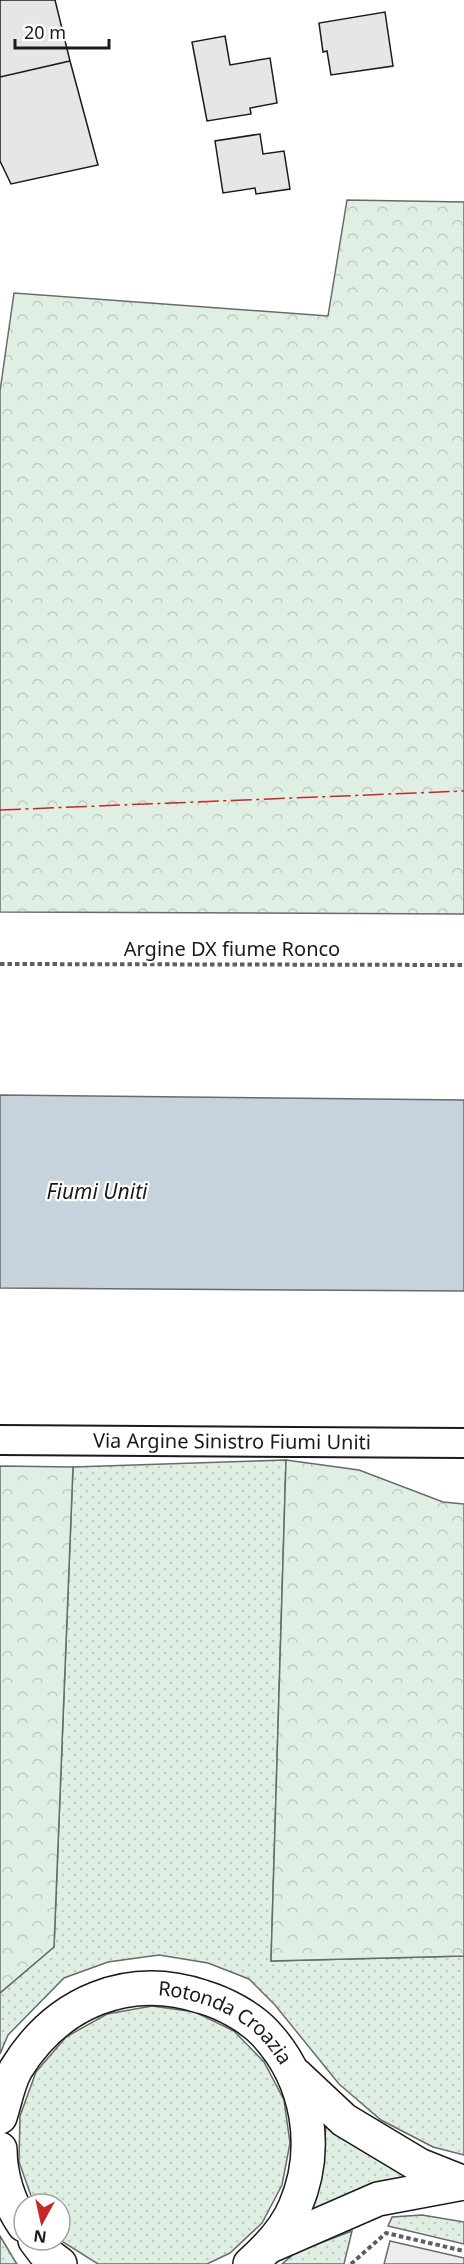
<svg xmlns="http://www.w3.org/2000/svg" width="464" height="2264" viewBox="0 0 464 2264" font-family="'Noto Sans',sans-serif">
	<defs>
		<pattern id="grass-dots" width="8" height="8" patternUnits="userSpaceOnUse" patternTransform="scale(1.5)"><rect width="8" height="8" fill="#e0efe3"/><path d="M2 2h.1M6 6h.1" fill="none" stroke="#c0ccc2" stroke-width="1.8" stroke-linecap="round"/></pattern>
		<pattern id="forest-crowns" width="20" height="18" patternUnits="userSpaceOnUse" patternTransform="scale(1.5)"><rect width="20" height="18" fill="#e0efe3"/><path d="M2 6a3 3 0 1 1 6 0M12 15a3 3 0 1 1 6 0" fill="none" stroke="#c0ccc2"/></pattern>
	</defs>
	<rect width="100%" height="100%" fill="#fff"/>
	<!-- grass -->
	<path fill="url(#grass-dots)" stroke="#6a6a6a" stroke-width="1.5" d="M286 1460 271 1961 464 1956V2155L433 2147 381 2120 339 2084 275 2005 249 1979 208 1963 159 1955 108 1962 64 1978 8 2035 0 2054V1993L54 1947 73 1467Z
		M152 2006 195 2012 234 2031 264 2062 284 2100 290 2143 282 2185 262 2223 230 2253 207 2264H98L63 2242 60 2238V2204H34L19 2162 20 2116 36 2072 66 2037 107 2014Z
		M326 2121 411 2176 309 2213 325 2139Z
		M422 2215 464 2222V2244L388 2226 392 2217Z
		M352 2231 344 2264H282L296 2252Z
		M0 2236 15 2261 17 2264H0Z"/>
	<!-- forest -->
	<path fill="url(#forest-crowns)" stroke="#6a6a6a" stroke-width="1.5" d="M347 200 464 202V914L0 912V391L14 293 328 316Z
		M286 1460 359 1470 443 1502 464 1504V1956L271 1961Z
		M0 1466 73 1467 54 1947 0 1993Z"/>
	<!-- parking -->
	<path fill="#ededed" stroke="#6a6a6a" stroke-width="1.5" d="M390 2241 464 2258V2264H384Z"/>
	<!-- water -->
	<path fill="#c6d2dc" stroke="#6a6a6a" stroke-width="1.5" d="M0 1095 464 1100V1291L0 1288Z"/>
	<!-- building -->
	<path fill="#e6e6e6" stroke="#1a1a1a" stroke-width="1.5" d="M0 0H55L70 61 0 77Z
		M385 12 393 66 331 75 327 51 323 52 319 23Z
		M225 36 230 65 270 58 277 103 250 108 251 114 207 121 192 42Z
		M70 61 98 165 11 184 0 161V77Z
		M260 134 263 154 284 151 290 189 256 194 255 188 223 193 215 141Z"/>
	<g fill="none" stroke-linecap="round" stroke-linejoin="round">
		<defs>
			<g id="street">
				<path id="s1" d="M0 1440 464 1443"/>
			</g>
			<g id="secondary">
				<path d="M296 2075 344 2120 419 2165 464 2183"/>
				<path id="s2" d="M0 2117C5 2102 8 2083 16 2069 57 2002 128 1972 203 1997 224 2003 250 2017 265 2033 309 2080 320 2149 295 2207 286 2229 267 2249 250 2264"/>
				<path d="M0 2149C0 2175 9 2204 24 2225"/>
				<path d="M35 2240 44 2252 60 2264"/>
				<path d="M268 2247 378 2199 464 2183"/>
			</g>
		</defs>
		<!-- street casing -->
		<use href="#street" stroke="#1a1a1a" stroke-width="32"/>
		<!-- secondary casing -->
		<use href="#secondary" stroke="#1a1a1a" stroke-width="36"/>
		<!-- path -->
		<path stroke="#5f5f5f" stroke-width="4" stroke-dasharray="4.5 3" stroke-linecap="butt" d="M0 964 464 965
			M351 2264 386 2233 464 2251"/>
		<!-- street -->
		<use href="#street" stroke="#fff" stroke-width="28"/>
		<!-- secondary -->
		<use href="#secondary" stroke="#fff" stroke-width="33"/>
		<!-- power -->
		<path stroke="#c62828" stroke-width="1.5" stroke-dasharray="21 4.5 3 4.5" stroke-linecap="butt" d="M0 810 464 791"/>
	</g>
	<g text-anchor="middle" stroke-width="4.5" stroke-linejoin="round" paint-order="stroke">
		<!-- street labels -->
		<g font-size="20" fill="#1a1a1a" stroke="#fff">
			<text x="232" y="956">Argine DX fiume Ronco</text>
			<text dy="7" stroke="none"><textPath href="#s1" startOffset="232">Via Argine Sinistro Fiumi Uniti</textPath></text>
			<text dy="7" stroke="none"><textPath href="#s2" startOffset="300">Rotonda Croazia</textPath></text>
		</g>
		<!-- water labels -->
		<g font-size="21" font-style="italic" fill="#1a1a1a" stroke="#fff">
			<text x="97" y="1199">Fiumi Uniti</text>
		</g>
	</g>
	<!-- north arrow -->
	<g transform="translate(42 2222) rotate(188)"><circle r="28" fill="#ffffff" stroke="#a3a3a3" stroke-width="1.5"/>
	<path d="M0-4.5L10 22L0 15L-10 22Z" fill="#c62828"/>
	<text y="-9" font-size="16" font-weight="bold" text-anchor="middle" fill="#1a1a1a">N</text>
	</g>
	<!-- scale -->
	<path d="M15 39v9h94v-9" fill="none" stroke="#1a1a1a" stroke-width="3"/>
	<text x="24" y="39" font-size="18" fill="#1a1a1a" stroke="#ffffff" stroke-width="4.5" paint-order="stroke">20 m</text>
</svg>
